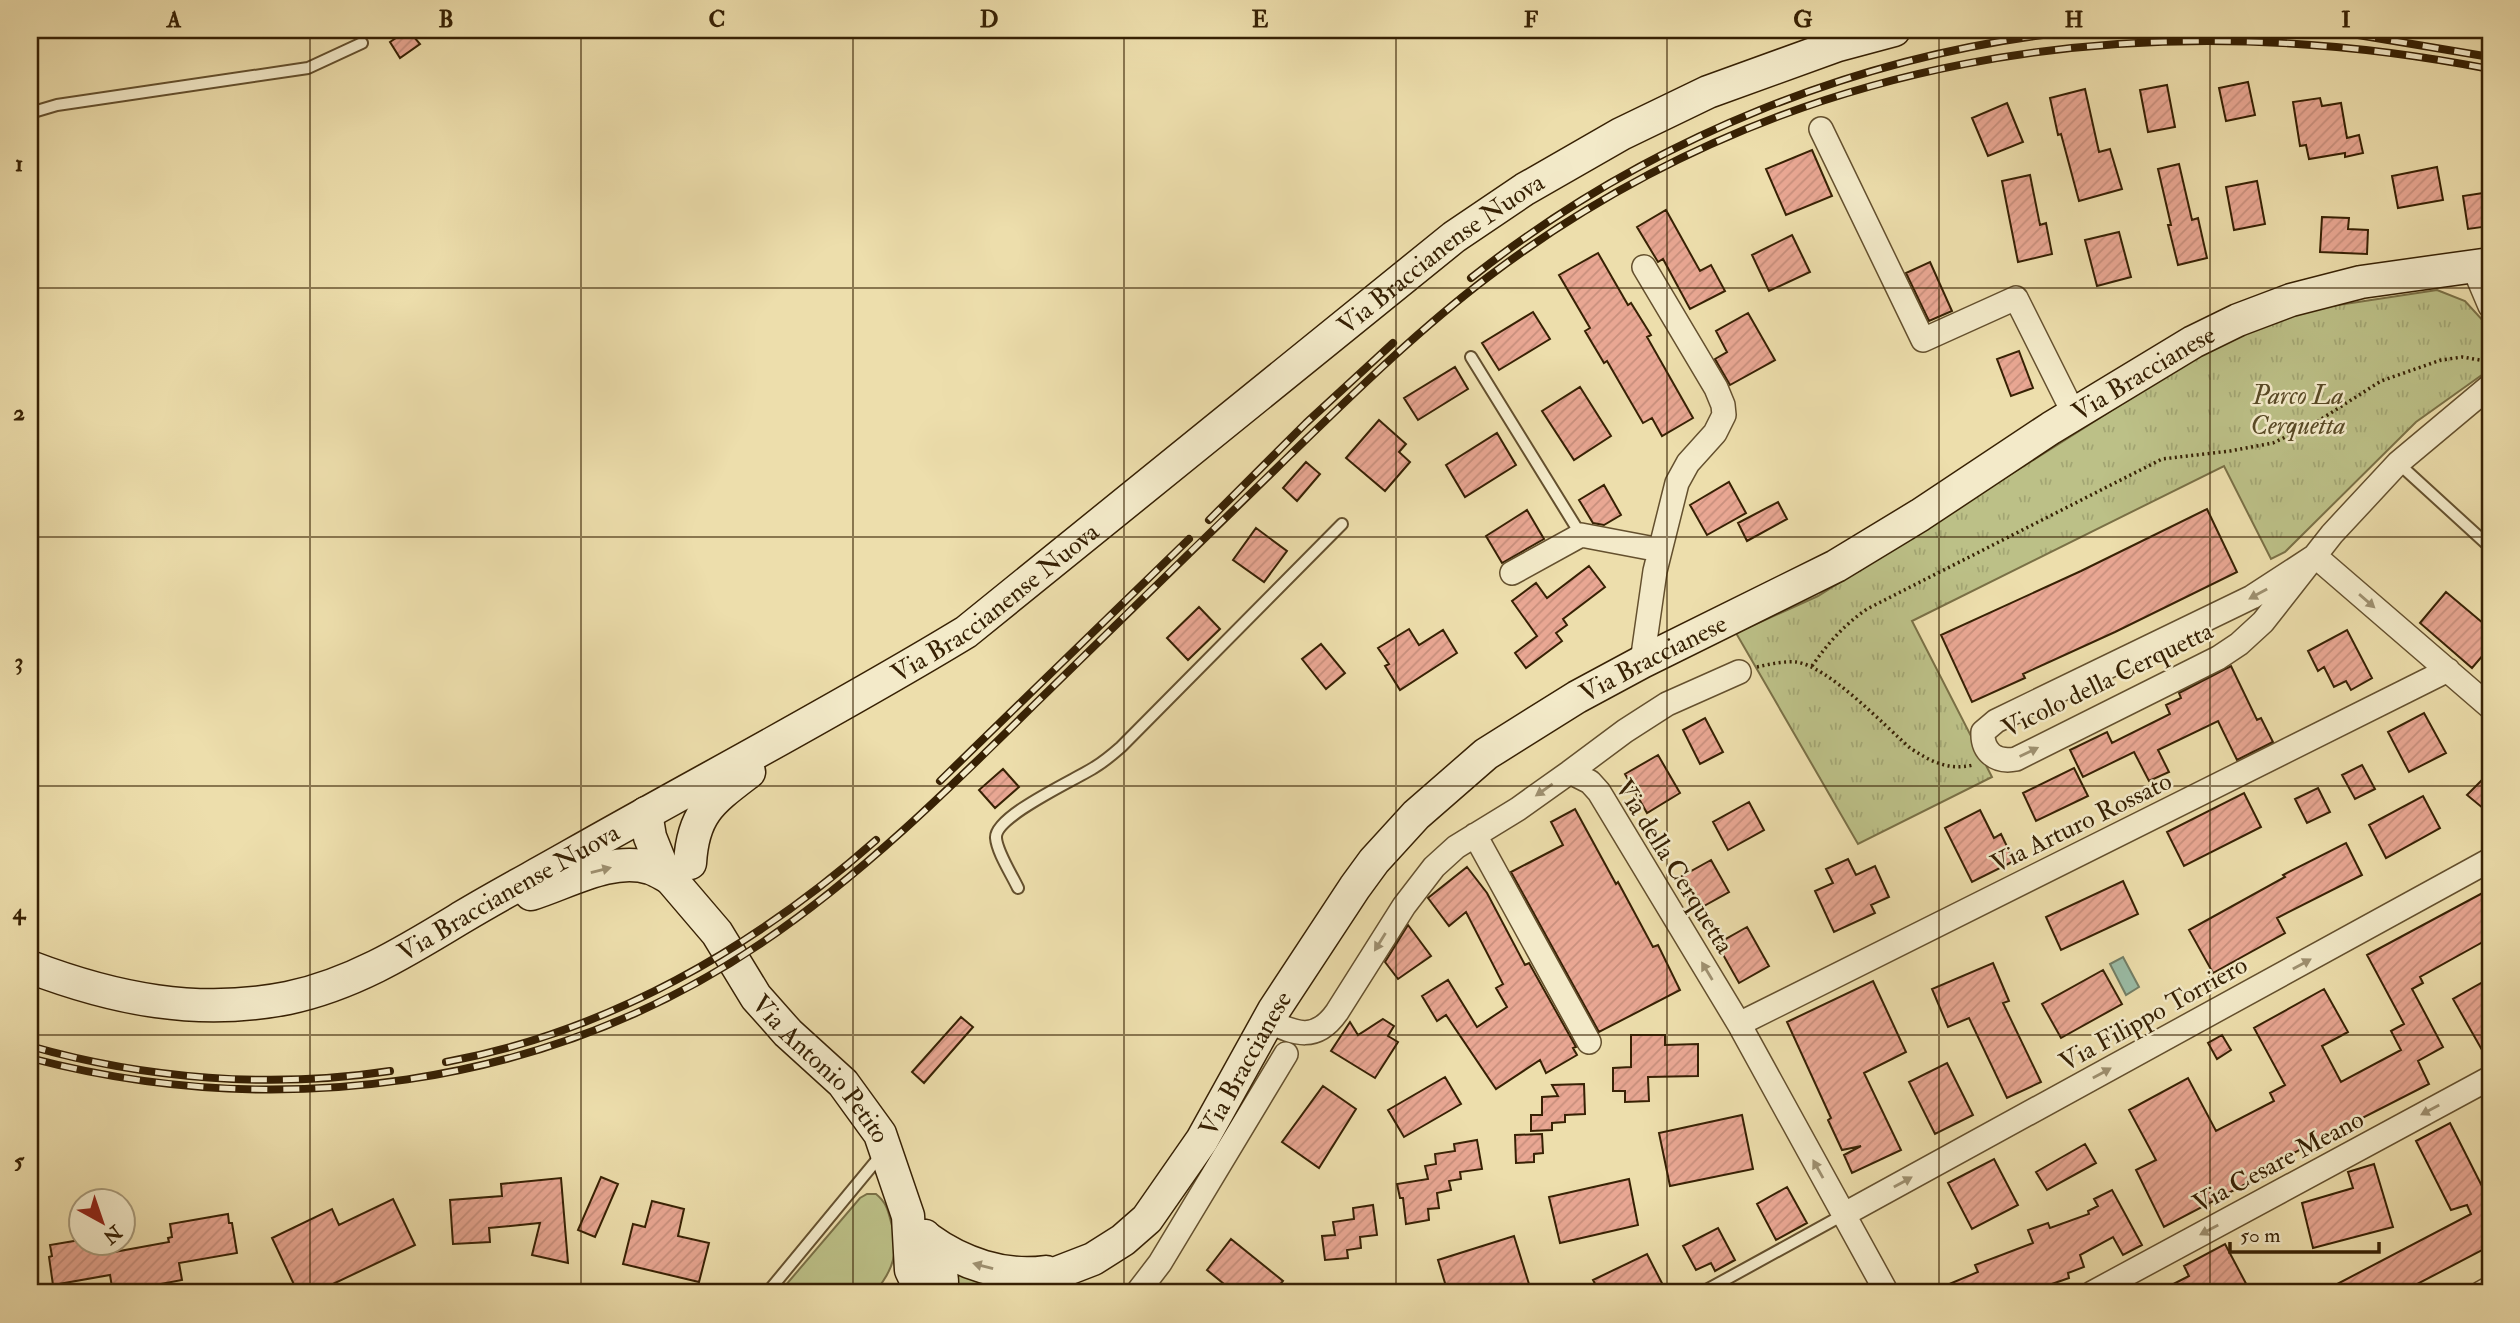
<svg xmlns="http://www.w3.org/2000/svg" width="2520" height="1323" viewBox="0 0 2520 1323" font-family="'IM FELL Double Pica',serif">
	<defs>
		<pattern id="park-tufts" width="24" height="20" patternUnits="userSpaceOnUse" patternTransform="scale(1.75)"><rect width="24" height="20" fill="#bcc087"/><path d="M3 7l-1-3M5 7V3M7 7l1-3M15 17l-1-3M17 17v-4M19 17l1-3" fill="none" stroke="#a2a573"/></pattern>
		<pattern id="building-hatch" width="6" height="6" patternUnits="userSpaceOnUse" patternTransform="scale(1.75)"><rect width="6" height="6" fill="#e9a793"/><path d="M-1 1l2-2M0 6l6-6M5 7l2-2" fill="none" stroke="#c88f7d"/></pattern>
	</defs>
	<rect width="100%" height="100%" fill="#eddeac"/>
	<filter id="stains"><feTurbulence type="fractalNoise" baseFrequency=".00286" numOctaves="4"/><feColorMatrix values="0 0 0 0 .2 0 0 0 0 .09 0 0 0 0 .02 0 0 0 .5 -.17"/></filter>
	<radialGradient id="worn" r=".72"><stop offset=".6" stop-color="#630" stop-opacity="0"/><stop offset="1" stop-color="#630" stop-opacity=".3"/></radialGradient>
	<!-- green -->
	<path fill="#bcc087" stroke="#7a7046" stroke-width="2" d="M867 1194H876C886 1202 888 1210 891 1222 900 1251 893 1271 874 1293H779L860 1198Z
		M952 1269 988 1284 962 1293H952Z"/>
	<!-- park -->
	<path fill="url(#park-tufts)" stroke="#7a7046" stroke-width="2" d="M2437 290 2465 301 2486 324 2490 349 2486 372 2416 422 2285 552 2271 559 2224 466 1912 621 1992 777 1858 844 1736 633 1818 596 2163 378 2232 332 2312 309Z"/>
	<!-- water -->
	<path fill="#9abca6" stroke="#727e65" stroke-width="2" d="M2123 957 2139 987 2126 995 2110 964Z"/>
	<!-- building -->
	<path fill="url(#building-hatch)" stroke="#372104" stroke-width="2" d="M408 30 420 44 400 58 390 42Z
		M2248 82 2255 115 2226 121 2219 88Z
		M2167 85 2175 127 2148 132 2140 90Z
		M2085 89 2099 152 2110 149 2122 189 2079 201 2061 134 2058 135 2050 98Z
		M2320 98 2322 106 2341 103 2347 138 2359 135 2363 153 2345 157V153L2309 159 2306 145 2300 146 2293 102Z
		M2007 103 2023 142 1988 156 1972 118Z
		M1812 150 1832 196 1786 215 1766 169Z
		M2179 164 2192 220 2198 218 2207 258 2178 265 2168 225H2171L2158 169Z
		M2437 167 2443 200 2398 208 2392 176Z
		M2030 175 2040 225 2046 223 2052 254 2018 262 2002 181Z
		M2257 181 2265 224 2234 230 2226 187Z
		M2490 192V226L2468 229 2463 196Z
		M1666 210 1700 271 1711 265 1725 291 1690 309 1663 259 1658 262 1637 227Z
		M2322 217 2349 218 2348 229 2368 230 2367 254 2320 252Z
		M2119 232 2131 277 2097 286 2085 240Z
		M1792 235 1810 272 1769 291 1752 255Z
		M1598 253 1628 305 1631 303 1651 335 1647 337 1693 418 1662 436 1652 418 1643 423 1607 361 1604 363 1585 331 1590 328 1559 275Z
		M1930 262 1952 311 1929 321 1906 273Z
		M1533 312 1550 339 1499 370 1482 343Z
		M1748 313 1775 360 1730 385 1715 359 1727 352 1716 331Z
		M2019 351 2033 388 2011 396 1997 359Z
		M1455 367 1468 389 1418 420 1404 398Z
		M1580 387 1611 436 1574 460 1542 411Z
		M1379 420 1406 444 1399 452 1410 462 1385 491 1346 458Z
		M1497 433 1516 465 1465 497 1446 465Z
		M1306 462 1320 474 1297 501 1283 488Z
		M1729 482 1746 513 1707 535 1690 505Z
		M1604 485 1621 515 1604 525 1593 523 1579 500Z
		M1778 502 1787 519 1747 541 1738 523Z
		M2207 509 2237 572 2115 632 2023 674 2025 678 1972 702 1941 635 2081 571Z
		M1527 510 1544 539 1502 563 1486 536Z
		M1256 528 1287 551 1264 582 1233 560Z
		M1589 566 1605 587 1563 619 1567 625 1556 633 1562 641 1526 668 1515 653 1537 636 1512 601 1536 583 1547 598Z
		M2446 592 2490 629V647L2472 668 2420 623Z
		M1199 607 1220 629 1188 660 1167 638Z
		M1409 629 1419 645 1443 630 1457 653 1400 690 1385 666 1389 664 1378 648Z
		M2347 630 2372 678 2351 690 2346 681 2334 687 2324 667 2318 671 2308 651Z
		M1321 644 1345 673 1326 689 1302 659Z
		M2231 666 2257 720 2261 718 2273 742 2237 760 2218 721 2158 750 2169 772 2149 781 2134 752 2083 777 2070 750 2107 732 2112 743 2170 714 2166 705 2181 698 2179 693Z
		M2424 713 2446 753 2409 772 2388 732Z
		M1705 718 1723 752 1700 764 1683 730Z
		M1658 755 1680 793 1647 813 1625 774Z
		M2362 765 2375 789 2355 799 2342 775Z
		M2074 768 2088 796 2036 821 2023 793Z
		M1003 769 1019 787 995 808 979 790Z
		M2490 772V814L2467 795Z
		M2318 788 2330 812 2307 823 2295 799Z
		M2244 793 2261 827 2184 866 2167 832Z
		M2423 796 2440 828 2386 858 2369 825Z
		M1749 802 1764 830 1728 850 1713 822Z
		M1575 809 1616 884 1618 882 1653 947 1658 945 1680 990 1599 1032 1511 872 1563 845 1551 822Z
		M1980 810 1994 838 2001 834 2014 861 1972 882 1945 828Z
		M2346 843 2362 875 2277 918 2285 933 2213 973 2189 930 2285 877 2283 875Z
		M1848 859 1856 875 1875 866 1889 897 1871 905 1875 913 1834 932 1815 891 1833 883 1826 869Z
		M1711 860 1729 892 1695 911 1677 879Z
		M1467 867 1487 893 1525 965 1529 963 1576 1047 1573 1048 1577 1055 1546 1073 1540 1060 1496 1089 1446 1015 1437 1021 1422 996 1448 980 1477 1027 1507 1007 1496 988 1503 984 1466 912 1449 926 1428 898Z
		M2123 881 2138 914 2061 950 2046 917Z
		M2490 889V938L2420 977 2423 983 2412 989 2443 1047 2418 1061 2429 1084 2278 1161 2280 1166 2164 1227 2136 1170 2156 1160 2129 1110 2188 1078 2216 1131 2274 1101 2270 1093 2285 1085 2254 1028 2324 989 2348 1032 2322 1046 2341 1082 2401 1050 2391 1031 2404 1024 2367 955Z
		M1408 925 1431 956 1398 979 1385 962Z
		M1747 927 1769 966 1739 983 1717 944Z
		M1993 963 2009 1001 2003 1003 2041 1082 2007 1098 1969 1018 1948 1027 1932 989Z
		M2103 970 2122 1004 2061 1038 2042 1004Z
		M2490 978V1064L2453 999Z
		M1873 981 1906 1052 1864 1073 1901 1150 1852 1173 1844 1155 1861 1146 1842 1150 1828 1120 1831 1118 1787 1022Z
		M961 1017 973 1027 924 1083 912 1072Z
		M1383 1019 1394 1026 1388 1036 1398 1042 1375 1078 1331 1051 1350 1022 1358 1035Z
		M1631 1035H1665V1045L1698 1044V1076L1648 1077 1649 1101 1625 1102V1091H1613V1068L1631 1067Z
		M2222 1035 2231 1050 2217 1059 2208 1043Z
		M1947 1063 1973 1115 1935 1134 1909 1082Z
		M1445 1077 1461 1104 1404 1137 1388 1110Z
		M1584 1084 1585 1114 1565 1115V1122L1552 1123V1130L1531 1131V1115H1542V1097L1558 1096 1552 1085Z
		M1323 1086 1356 1109 1319 1168 1282 1142Z
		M1742 1115 1753 1169 1670 1186 1659 1133Z
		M2450 1123 2490 1202V1246L2400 1293H2320L2471 1214 2467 1205 2451 1210 2416 1141Z
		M1542 1134 1543 1153 1534 1154V1162L1516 1163 1515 1135Z
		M1477 1140 1482 1169 1460 1172 1461 1179 1449 1181 1451 1190 1437 1193 1439 1208 1428 1209 1429 1220 1406 1224 1403 1198H1400L1397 1184 1428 1179 1425 1166 1436 1164 1435 1154 1455 1151 1454 1144Z
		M2085 1144 2096 1163 2047 1190 2036 1172Z
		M1994 1159 2018 1205 1972 1229 1948 1183Z
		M2374 1164 2393 1227 2313 1248 2302 1203 2353 1188 2348 1172Z
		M601 1177 618 1184 595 1237 578 1230Z
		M561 1178 568 1263 532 1255 540 1223 489 1228 490 1242 453 1244 450 1200 502 1196 501 1184Z
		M1629 1179 1638 1225 1560 1243 1549 1197Z
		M1787 1187 1807 1223 1776 1240 1757 1204Z
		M2112 1190 2142 1245 2123 1255 2113 1237 2080 1255 2084 1267 2068 1273 2069 1278 2026 1293H1928L1978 1272 1975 1265 2033 1243 2028 1230 2048 1223 2050 1228 2089 1214 2088 1211 2098 1206 2094 1199Z
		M393 1199 415 1245 314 1293H298L272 1238 332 1209 339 1225Z
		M652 1201 684 1209 678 1236 709 1243 699 1282 623 1264 633 1224 645 1227Z
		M1373 1205 1377 1235 1360 1237 1361 1248 1347 1250 1348 1258 1325 1260 1322 1236 1335 1235 1333 1222 1354 1219 1353 1208Z
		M228 1214 229 1223H232L237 1253 179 1263 182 1280 113 1293 110 1275 53 1285 49 1257 52 1256 50 1245 80 1240V1242H112L114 1252 169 1242 168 1238 172 1237 170 1224Z
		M1718 1228 1735 1260 1715 1271 1711 1263 1696 1270 1683 1246Z
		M1514 1236 1529 1284 1500 1293H1448L1438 1260Z
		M1231 1239 1283 1281 1273 1293H1235L1207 1270Z
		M2225 1244 2251 1293H2156L2189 1276 2184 1266Z
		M1647 1254 1667 1293H1600L1593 1280Z"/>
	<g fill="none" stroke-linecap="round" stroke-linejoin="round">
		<defs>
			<path id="lane" d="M30 113 57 105 308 68 362 43
				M1471 357 1581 535
				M2398 463 2490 547
				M1018 888C1012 875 997 852 996 838 994 816 1077 779 1095 767 1105 761 1113 754 1121 747L1342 524
				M767 1293 881 1155
				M1701 1293 1843 1215"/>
			<path id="street" d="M1821 129 1923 340 2016 298 2074 414
				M2473 266 2490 306
				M2315 556 2252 597 1996 721 1983 732C1982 752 1996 763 2016 759L2218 658 2239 644 2263 622 2332 534 2398 463 2490 386
				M2315 556 2490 707
				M1512 573 1581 535 1660 550
				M1642 662 1655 571 1677 483 1688 463 1715 433 1724 415 1723 405 1716 388 1644 267
				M1570 772 1625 731 1667 704 1739 672
				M1475 835 1589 1042
				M1268 1021C1296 1034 1316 1042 1337 1012L1404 906 1434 867 1456 847 1518 809 1570 772 1590 782 1599 792 1739 1024 1887 1293
				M1739 1024 2448 670
				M1843 1215 2490 860
				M1137 1293 1160 1263 1286 1054
				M2092 1293 2490 1078
				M2481 1293 2490 1288"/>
			<g id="secondary">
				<path id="s1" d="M646 813 650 837 660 862 670 878 717 933 756 997 788 1033 843 1083 880 1134 908 1216 911 1270 922 1293"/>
				<path d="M690 863C693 813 711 801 749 772"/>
				<path d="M531 894C567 883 612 856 650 868 657 870 664 875 670 878"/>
				<path id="s2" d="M30 967C114 999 198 1016 288 998 354 984 408 950 464 916 499 895 535 876 570 856 702 781 836 711 966 632L1454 237 1525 189 1621 134 1708 92 1838 45 1894 30"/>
				<path d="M925 1236C939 1253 943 1272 942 1293"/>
				<path d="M928 1239C961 1263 1004 1278 1046 1272"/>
				<path id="s3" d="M1005 1293 1093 1259 1123 1240 1147 1219 1202 1140 1274 1010 1355 887 1374 861 1416 815 1486 754 1577 697 1642 662 1836 566 1920 515 2051 428 2193 342 2238 320 2291 300 2361 282 2490 264"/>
			</g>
		</defs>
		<!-- lane casing -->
		<use href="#lane" stroke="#64502e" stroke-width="14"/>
		<!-- street casing -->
		<use href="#street" stroke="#64502e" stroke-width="26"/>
		<!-- secondary casing -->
		<use href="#secondary" stroke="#372104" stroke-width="35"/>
		<!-- path -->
		<path stroke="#372104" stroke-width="3.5" stroke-dasharray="2 3.5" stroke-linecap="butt" d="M1812 666C1828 643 1844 625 1867 609L2162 459 2230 451 2273 443 2315 423 2381 381 2441 360 2462 357 2480 360 2488 364
			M1757 667C1770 664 1784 661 1796 662 1828 666 1884 725 1910 748 1930 761 1948 771 1973 765"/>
		<!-- lane -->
		<use href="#lane" stroke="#f3eac9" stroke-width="10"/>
		<!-- street -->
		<use href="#street" stroke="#f3eac9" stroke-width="23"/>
		<!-- secondary -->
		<use href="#secondary" stroke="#f3eac9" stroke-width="32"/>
		<defs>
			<path id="rail" d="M2328 30 2490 57
				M1471 278C1646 139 1863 51 2086 30
				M1209 520 1306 423 1393 343
				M940 781 1189 539
				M30 1046C145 1079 271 1089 390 1071
				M30 1058C277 1123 546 1088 760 944 861 876 950 788 1036 703 1120 621 1204 538 1289 456 1353 394 1417 331 1488 277 1781 55 2133 0 2490 69
				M446 1062C607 1032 754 948 876 840"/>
		</defs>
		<!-- rail casing -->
		<use href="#rail" stroke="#372104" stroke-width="8"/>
		<!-- rail -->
		<use href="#rail" stroke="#f3eac9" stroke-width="5" stroke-dasharray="16" stroke-linecap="butt"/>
	</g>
	<!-- one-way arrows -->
	<defs><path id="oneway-solid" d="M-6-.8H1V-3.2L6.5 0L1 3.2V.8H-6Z" transform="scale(1.75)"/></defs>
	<g fill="#9e9070">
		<use href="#oneway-solid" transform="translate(2258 594) rotate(151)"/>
		<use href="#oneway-solid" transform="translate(2367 601) rotate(41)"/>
		<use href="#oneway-solid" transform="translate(2029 752) rotate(-26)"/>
		<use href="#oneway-solid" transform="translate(1544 790) rotate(145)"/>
		<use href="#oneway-solid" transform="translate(601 870) rotate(-14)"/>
		<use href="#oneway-solid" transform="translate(1380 942) rotate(122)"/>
		<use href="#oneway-solid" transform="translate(2302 964) rotate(-29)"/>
		<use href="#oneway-solid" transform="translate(1707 971) rotate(-121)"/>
		<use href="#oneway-solid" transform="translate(2102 1073) rotate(-29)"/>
		<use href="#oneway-solid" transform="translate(2430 1110) rotate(152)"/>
		<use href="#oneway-solid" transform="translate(1818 1169) rotate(-119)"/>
		<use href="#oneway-solid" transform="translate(1903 1182) rotate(-29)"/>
		<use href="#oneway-solid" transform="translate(2209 1230) rotate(152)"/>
		<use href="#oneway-solid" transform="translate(983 1266) rotate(-165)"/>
	</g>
	<!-- grid -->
	<path fill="none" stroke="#372104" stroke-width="2" stroke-opacity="0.55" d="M310 30V1293M581 30V1293M853 30V1293M1124 30V1293M1396 30V1293M1667 30V1293M1939 30V1293M2210 30V1293M30 288H2490M30 537H2490M30 786H2490M30 1035H2490"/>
	<g text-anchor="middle" stroke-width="5" stroke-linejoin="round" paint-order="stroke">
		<!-- street labels -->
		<g font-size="26" fill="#372104" stroke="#f3eac9">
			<text dy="9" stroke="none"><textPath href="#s2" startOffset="1643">Via Braccianense Nuova</textPath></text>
			<text dy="9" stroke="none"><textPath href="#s3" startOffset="1502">Via Braccianese</textPath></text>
			<text dy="9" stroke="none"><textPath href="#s2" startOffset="1076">Via Braccianense Nuova</textPath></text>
			<text dy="9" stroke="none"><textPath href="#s3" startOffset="934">Via Braccianese</textPath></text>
			<text transform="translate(2107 679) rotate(-26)" y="9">Vicolo della Cerquetta</text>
			<text transform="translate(2081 822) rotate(-26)" y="9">Via Arturo Rossato</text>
			<text transform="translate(1675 866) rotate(58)" y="9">Via della Cerquetta</text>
			<text dy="9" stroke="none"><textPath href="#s2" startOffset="509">Via Braccianense Nuova</textPath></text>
			<text transform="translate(2153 1013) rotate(-29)" y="9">Via Filippo Torriero</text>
			<text dy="9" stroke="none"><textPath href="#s3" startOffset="346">Via Braccianese</textPath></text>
			<text dy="9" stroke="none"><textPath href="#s1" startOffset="315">Via Antonio Petito</textPath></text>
			<text transform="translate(2278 1161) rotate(-28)" y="9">Via Cesare Meano</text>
		</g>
		<!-- park labels -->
		<g font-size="26" font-style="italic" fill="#584925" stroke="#f3eac9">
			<text x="2298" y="404">Parco La<tspan x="2298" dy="30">Cerquetta</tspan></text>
		</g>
	</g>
	<!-- margin -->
	<rect width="2520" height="1323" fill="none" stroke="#eddeac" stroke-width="77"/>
	<!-- north arrow -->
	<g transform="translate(102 1222) rotate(140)"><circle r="33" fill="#f3eac9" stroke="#a89a7a" stroke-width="2"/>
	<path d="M0-5L12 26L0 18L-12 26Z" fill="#8f2418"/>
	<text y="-10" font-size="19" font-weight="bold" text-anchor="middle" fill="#372104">N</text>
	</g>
	<!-- scale -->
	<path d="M2230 1242v10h149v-10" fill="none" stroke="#372104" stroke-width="3.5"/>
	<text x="2240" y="1242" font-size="21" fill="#372104" stroke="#f3eac9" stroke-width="5" paint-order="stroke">50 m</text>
	<rect x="38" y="38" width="2444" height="1246" fill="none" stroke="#372104" stroke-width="2.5"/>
	<g font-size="23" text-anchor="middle" font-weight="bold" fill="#372104">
		<text x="174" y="27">A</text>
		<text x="446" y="27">B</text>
		<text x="717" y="27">C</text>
		<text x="989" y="27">D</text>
		<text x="1260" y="27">E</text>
		<text x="1531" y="27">F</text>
		<text x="1803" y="27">G</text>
		<text x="2074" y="27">H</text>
		<text x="2346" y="27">I</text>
		<text x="19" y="171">1</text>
		<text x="19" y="420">2</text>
		<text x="19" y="669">3</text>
		<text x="19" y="919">4</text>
		<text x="19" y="1168">5</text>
	</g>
	<rect width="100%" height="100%" filter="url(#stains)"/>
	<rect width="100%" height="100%" fill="url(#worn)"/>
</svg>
